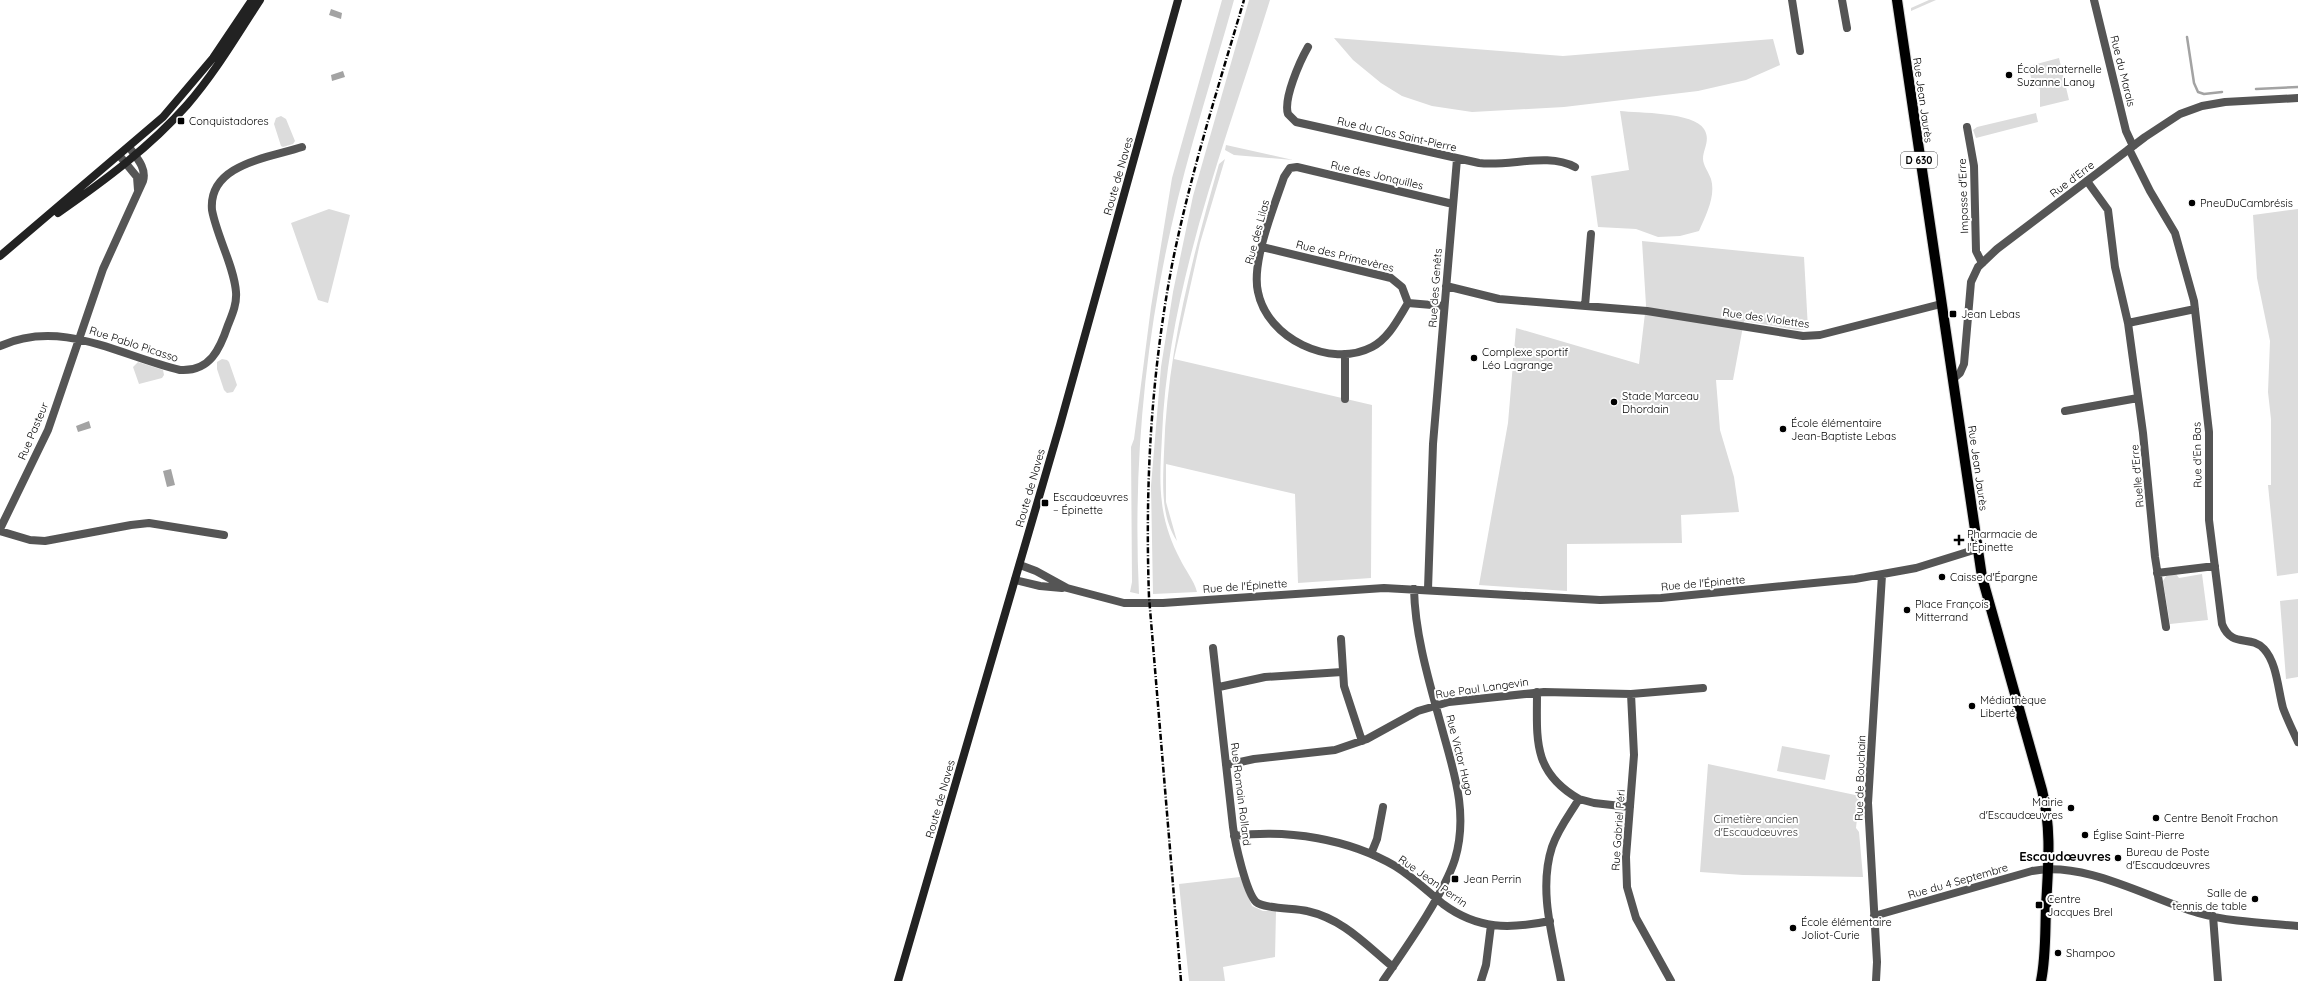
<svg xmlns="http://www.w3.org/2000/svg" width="2298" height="981" font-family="Quicksand,sans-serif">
	<rect width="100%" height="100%" fill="#fff"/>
	<path fill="#dcdcdc" d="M1222 0H1234C1213 76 1188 151 1171 228 1144 348 1133 471 1139 594L1130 592 1132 582 1131 447 1134 439 1151 307 1172 178Z
		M1249 0H1270C1226 142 1168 285 1162 436 1161 458 1159 481 1162 503 1164 522 1171 542 1180 559 1185 570 1194 580 1197 592L1153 594 1151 486 1161 367 1173 292 1193 196Z
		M1929 0H1936L1911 11V8Z
		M1334 38 1563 56 1773 39 1780 65 1746 80 1698 91 1564 107 1472 112 1432 106 1402 96 1381 83 1353 60Z
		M2059 58 2069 100 2040 107V89L2032 84 2029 66Z
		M1620 111C1638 113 1694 112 1704 129 1711 140 1703 149 1703 159 1703 165 1709 173 1711 179 1716 196 1706 215 1699 231L1680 236 1658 237 1636 229 1598 227 1591 176 1629 170Z
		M2036 113 2038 122 1976 138 1973 130 1977 127Z
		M281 116 286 119 295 141 293 144 283 147 281 146 274 124 276 118Z
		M1226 145 1293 160 1234 155 1225 150Z
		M1225 159 1200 243 1174 359 1372 405 1371 578 1298 583 1295 494 1166 464V502L1177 541C1160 515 1163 482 1164 452 1167 353 1192 259 1219 164Z
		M329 209 350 215 328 303 318 300 291 223Z
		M2298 209V573L2277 576 2268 485H2271V419L2268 392 2270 341 2257 278 2253 215Z
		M1642 241 1804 257 1808 329 1797 330 1744 321 1733 380H1716L1720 430 1734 477 1739 512 1681 515 1682 543 1567 544V591L1479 585 1508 423 1516 328 1639 364 1646 305Z
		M222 359 227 360 229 362 237 385 233 392 227 393 224 390 217 369V362Z
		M138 362 163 370 164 375 162 378 139 384 133 367Z
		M2176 574 2179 578 2202 574 2208 620 2170 624 2163 581 2166 576Z
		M2298 599V677L2286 679 2280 601Z
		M1782 746 1830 755 1825 780 1777 771Z
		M1708 764 1860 796C1860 808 1857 817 1856 828L1859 832 1863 877 1743 875 1700 872Z
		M1240 877 1252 906 1263 911H1276L1275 957 1223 967 1225 981H1189L1179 884Z"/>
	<path fill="#a3a3a3" d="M331 9 342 13 341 19 329 15Z
		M343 71 345 77 332 81 331 75Z
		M89 421 91 428 78 432 76 426Z
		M171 469 175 485 167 487 163 471Z"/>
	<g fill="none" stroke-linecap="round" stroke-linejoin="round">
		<path stroke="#a3a3a3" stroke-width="2.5" d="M2187 37 2194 83 2198 92 2204 94 2222 92
			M2256 89 2298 87"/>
		<defs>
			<path id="primary" d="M1897 0 1982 577 2042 790C2052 830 2048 867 2046 907 2045 932 2046 957 2041 981"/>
		</defs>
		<use href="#primary" stroke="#dbdbdb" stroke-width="12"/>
		<path stroke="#555" stroke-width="8" d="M1792 0 1800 51
			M1842 0 1847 28
			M2094 0 2126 131 2133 146
			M1308 47C1300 61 1283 99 1288 114L1296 122 1479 163C1510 167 1547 152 1575 167
			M1967 127 1974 166 1976 251 1982 263
			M2129 149 2150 191 2175 233 2194 301 2209 432V520L2222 624C2232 649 2250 634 2264 649 2277 663 2278 690 2283 708 2287 719 2293 731 2298 742
			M119 155 137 177 138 190
			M2087 181 2108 210 2115 267 2128 323
			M1262 247 1391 278 1402 287 1408 303
			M1446 286 1499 299 1647 311 1803 336 1820 335 1941 304
			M1408 303C1398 319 1389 338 1372 347 1330 369 1267 338 1258 292 1251 262 1274 207 1284 177L1290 168 1297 167 1453 204
			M1408 303 1444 306
			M1585 306 1591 234
			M0 346C62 318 120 356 180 370 210 372 220 349 228 325 232 315 237 304 236 292 234 266 217 237 212 210 208 164 269 158 302 147
			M1345 354V399
			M2065 411 2138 398
			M0 529 48 430 103 269 143 181C147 168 136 157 129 147
			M0 531 30 540 45 541 131 525 149 523 224 535
			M1020 565 1036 571 1067 588 1124 603H1163L1384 588 1600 600 1661 598 1855 579 1916 568 1977 549
			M2157 573 2215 566
			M1015 580 1040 586 1062 588
			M1428 589 1433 444 1457 159
			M2166 627 2155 557 2143 433 2128 323 2195 309
			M1341 639 1344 686 1362 741
			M1213 648 1233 827C1235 843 1246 892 1256 902 1264 909 1295 908 1307 911 1343 919 1365 944 1393 967
			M1219 687 1265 677 1342 672
			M1537 692C1537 739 1532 772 1579 799 1570 814 1558 829 1552 847 1538 890 1553 938 1561 981
			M1631 694 1634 755 1626 857 1627 887 1636 918 1671 981
			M1226 765 1254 759 1335 750 1367 739 1418 711 1449 702 1544 692 1631 694 1703 688
			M1579 799 1594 803 1630 807
			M1234 836C1288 829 1349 839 1395 866 1413 877 1427 891 1443 904 1478 930 1510 929 1550 921
			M1371 854 1377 839 1383 807
			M1874 916 2032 871C2086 861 2148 898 2198 913 2230 922 2265 923 2298 926
			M2213 916 2218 981
			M1383 981C1405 949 1444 894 1455 859 1469 812 1453 770 1441 725 1429 681 1415 635 1414 589
			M1481 981 1486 965 1491 925
			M1876 981 1877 962 1868 803 1882 575"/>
		<path stroke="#555" stroke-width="8" d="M1953 379 1960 373 1964 364 1971 282 1978 267 1997 249 2145 137 2180 114 2202 106 2225 102 2298 98"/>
		<path stroke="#222" stroke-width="8" d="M58 213C104 181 150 147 187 105 215 73 237 35 260 0
			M0 256 163 117 213 58 252 0
			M898 981 1060 425 1178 0"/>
		<use href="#primary" stroke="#000" stroke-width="10"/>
		<path stroke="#000" stroke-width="2.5" stroke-dasharray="6 2 1 2" stroke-linecap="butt" d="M1181 981 1149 597C1145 485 1151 375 1172 265 1190 175 1218 88 1244 0"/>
	</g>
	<g fill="#000" stroke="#fff" stroke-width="1.5">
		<circle cx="2009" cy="75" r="4"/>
		<rect x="177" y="117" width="8" height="8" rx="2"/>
		<circle cx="2192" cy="203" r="4"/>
		<rect x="1949" y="310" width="8" height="8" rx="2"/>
		<circle cx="1474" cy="358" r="4"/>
		<circle cx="1614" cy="402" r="4"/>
		<circle cx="1783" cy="429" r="4"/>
		<rect x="1041" y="499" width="8" height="8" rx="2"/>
		<path d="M1957 534h4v4h4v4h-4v4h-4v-4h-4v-4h4z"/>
		<circle cx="1942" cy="577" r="4"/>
		<circle cx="1907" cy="610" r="4"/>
		<circle cx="1972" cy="706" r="4"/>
		<circle cx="2071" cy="808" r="4"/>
		<circle cx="2156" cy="818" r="4"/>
		<circle cx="2085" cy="835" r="4"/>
		<circle cx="2118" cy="858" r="4"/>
		<rect x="1451" y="875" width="8" height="8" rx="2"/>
		<circle cx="2255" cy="899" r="4"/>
		<rect x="2035" y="901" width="8" height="8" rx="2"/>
		<circle cx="1793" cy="928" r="4"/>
		<circle cx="2058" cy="953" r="4"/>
	</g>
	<g text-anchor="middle" stroke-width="4" stroke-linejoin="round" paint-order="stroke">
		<rect fill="#fff" stroke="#4c4c4c" stroke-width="1" x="1901" y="152" width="36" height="16" rx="3"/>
		<g font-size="10" font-weight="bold" fill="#000">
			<text x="1919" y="164">D 630</text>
		</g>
		<g font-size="11" fill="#000" stroke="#fff" text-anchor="start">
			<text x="2017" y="73">École maternelle<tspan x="2017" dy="13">Suzanne Lanoy</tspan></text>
			<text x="189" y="125">Conquistadores</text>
			<text x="2200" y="207">PneuDuCambrésis</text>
			<text x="1961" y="318">Jean Lebas</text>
			<text x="1482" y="356">Complexe sportif<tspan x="1482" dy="13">Léo Lagrange</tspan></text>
			<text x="1622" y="400">Stade Marceau<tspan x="1622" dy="13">Dhordain</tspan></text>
			<text x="1791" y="427">École élémentaire<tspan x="1791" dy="13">Jean-Baptiste Lebas</tspan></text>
			<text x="1053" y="501">Escaudœuvres<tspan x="1053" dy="13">– Épinette</tspan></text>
			<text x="1967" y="538">Pharmacie de<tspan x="1967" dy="13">l'Épinette</tspan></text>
			<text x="1950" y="581">Caisse d'Épargne</text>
			<text x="1915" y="608">Place François<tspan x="1915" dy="13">Mitterrand</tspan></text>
			<text x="1980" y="704">Médiathèque<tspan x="1980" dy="13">Liberté</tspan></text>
			<text x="2063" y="806" text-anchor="end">Mairie<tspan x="2063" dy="13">d'Escaudœuvres</tspan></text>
			<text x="2164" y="822">Centre Benoît Frachon</text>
			<text x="2093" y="839">Église Saint-Pierre</text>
			<text x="2126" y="856">Bureau de Poste<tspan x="2126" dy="13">d'Escaudœuvres</tspan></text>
			<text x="1463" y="883">Jean Perrin</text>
			<text x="2247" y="897" text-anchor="end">Salle de<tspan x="2247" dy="13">tennis de table</tspan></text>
			<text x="2047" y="903">Centre<tspan x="2047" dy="13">Jacques Brel</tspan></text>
			<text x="1801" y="926">École élémentaire<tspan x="1801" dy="13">Joliot-Curie</tspan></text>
			<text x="2066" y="957">Shampoo</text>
		</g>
		<g font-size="11" fill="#000" stroke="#fff">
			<text transform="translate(2123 71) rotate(76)" y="4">Rue du Marais</text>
			<text transform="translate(1923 100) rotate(82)" y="4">Rue Jean Jaurès</text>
			<text transform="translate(1397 134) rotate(13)" y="4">Rue du Clos Saint-Pierre</text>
			<text transform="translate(1377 175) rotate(13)" y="4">Rue des Jonquilles</text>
			<text transform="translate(1118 176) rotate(-74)" y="4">Route de Naves</text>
			<text transform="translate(2072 179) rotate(-37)" y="4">Rue d'Erre</text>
			<text transform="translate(1963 196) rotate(-92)" y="4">Impasse d'Erre</text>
			<text transform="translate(1257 232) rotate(-75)" y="4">Rue des Lilas</text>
			<text transform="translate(1345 256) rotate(14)" y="4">Rue des Primevères</text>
			<text transform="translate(1435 288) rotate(-86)" y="4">Rue des Genêts</text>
			<text transform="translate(1766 318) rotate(8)" y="4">Rue des Violettes</text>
			<text transform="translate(134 344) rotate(18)" y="4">Rue Pablo Picasso</text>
			<text transform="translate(33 431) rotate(-67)" y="4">Rue Pasteur</text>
			<text transform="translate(2197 455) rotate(-91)" y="4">Rue d'En Bas</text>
			<text transform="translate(1978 468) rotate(82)" y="4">Rue Jean Jaurès</text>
			<text transform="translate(2137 476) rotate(-95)" y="4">Ruelle d'Erre</text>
			<text transform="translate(1030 488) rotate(-74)" y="4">Route de Naves</text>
			<text transform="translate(1703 583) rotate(-5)" y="4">Rue de l'Épinette</text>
			<text transform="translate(1245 586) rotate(-4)" y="4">Rue de l'Épinette</text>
			<text transform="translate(1482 688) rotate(-8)" y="4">Rue Paul Langevin</text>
			<text transform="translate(1460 755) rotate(76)" y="4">Rue Victor Hugo</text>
			<text transform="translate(1860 778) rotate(-88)" y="4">Rue de Bouchain</text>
			<text transform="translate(1241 794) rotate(83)" y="4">Rue Romain Rolland</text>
			<text transform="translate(940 799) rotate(-74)" y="4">Route de Naves</text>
			<text transform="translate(1618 830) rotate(-86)" y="4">Rue Gabriel Péri</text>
			<text transform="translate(1433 881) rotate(35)" y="4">Rue Jean Perrin</text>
			<text transform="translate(1958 881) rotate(-16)" y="4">Rue du 4 Septembre</text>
		</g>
		<g font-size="11" fill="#333" stroke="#fff">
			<text x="1756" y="823">Cimetière ancien<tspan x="1756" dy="13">d'Escaudœuvres</tspan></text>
		</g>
		<g font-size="13" font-weight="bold" fill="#000" stroke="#fff">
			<text x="2065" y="861">Escaudœuvres</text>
		</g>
	</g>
</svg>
